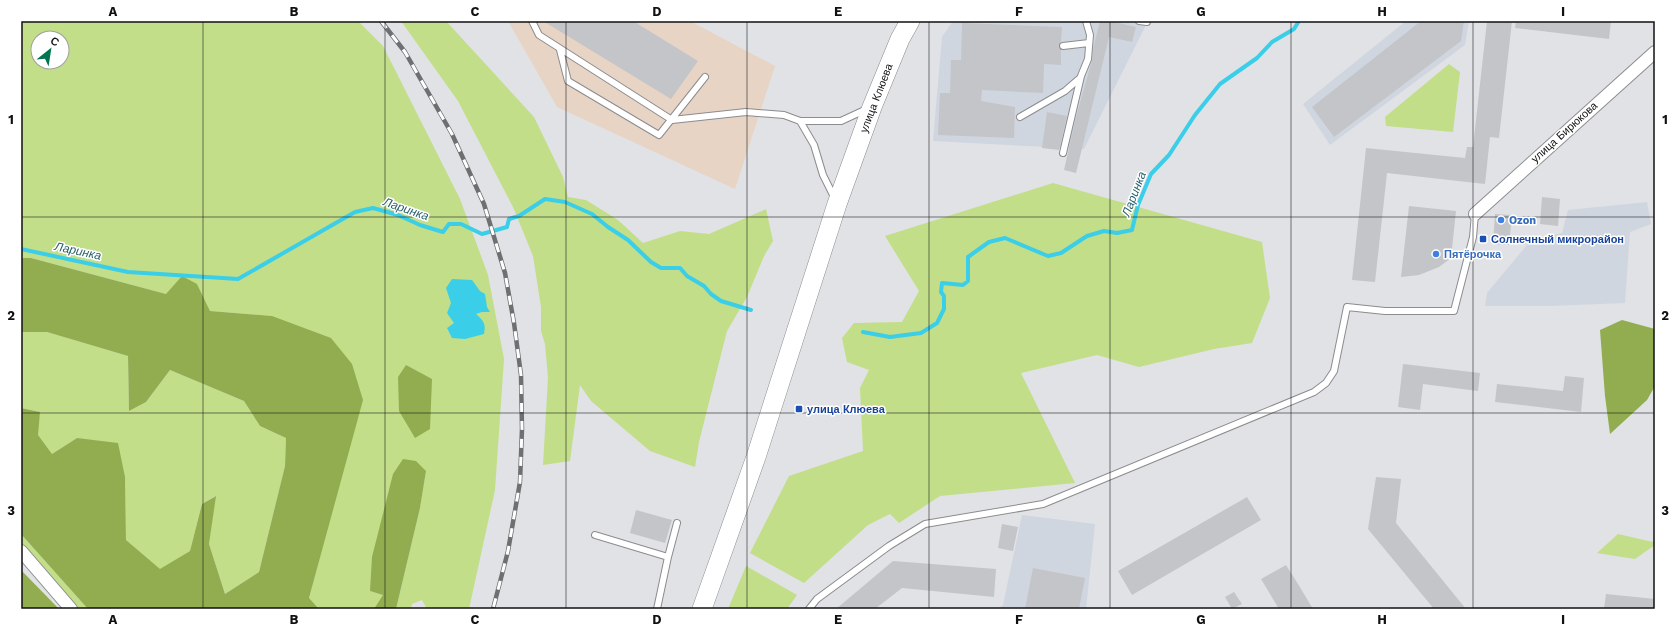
<svg xmlns="http://www.w3.org/2000/svg" width="1676" height="630" font-family="'Work Sans',sans-serif">
	<rect width="100%" height="100%" fill="#e0e2e5"/>
	<path fill="#e7d4c5" d="M508 21H690L775 66 735 189 557 107Z"/>
	<path fill="#d0d6df" d="M953 21H1148L1084 149 933 141 942 37Z
		M1406 21H1469L1465 45 1330 145 1303 104Z
		M1647 202 1651 224 1630 232 1625 303 1550 306H1485L1487 293 1531 240 1562 233 1568 210Z
		M1022 515 1095 524 1086 609H998L1003 605Z"/>
	<path fill="#c2de89" fill-rule="evenodd" d="M21 21H358L383 46 460 199 488 275 504 359 495 490 469 609H427L422 600 412 604 411 609H396L420 508 426 471 370 591 384 595 374 609H319L309 598 335 500 272 316 210 311 197 284 166 294 31 258H21ZM38 38H62V62H38Z
		M401 21H446L534 117 563 177 568 197 586 200 618 220 643 243 680 231 709 234 766 209 773 241 764 256 747 297 727 331 699 442 695 467 650 451 591 401 580 385 570 461 543 465 548 378 545 344 541 331V307L533 256 513 207 458 101Z
		M1449 64 1460 72 1453 132 1386 126 1385 117Z
		M1053 183 1262 242 1270 298 1252 343 1214 349 1139 367 1097 355 1021 373 1075 483 940 496 899 523 890 514 868 525 804 583 750 553 789 476 863 451 860 388 869 370 847 362 842 338 854 323 902 322 919 291 885 236Z
		M21 332H47L128 356 129 411 146 402 170 370 244 401 260 426 286 438 285 466 259 572 225 594 209 544 215 496 202 504 190 551 160 570 126 540 125 477 77 438 52 454 37 435 40 412 21 408Z
		M21 534 88 609H79L21 542Z
		M1618 534 1653 542 1655 536V545L1635 559 1597 553Z
		M746 566 797 595 787 609H728Z"/>
	<path fill="#91ad50" d="M21 258H31L166 294 182 276 197 284 210 311 272 316 331 338 352 364 363 400 309 598 319 609H88L21 534V408L40 412 38 435 52 454 77 438 118 443 125 477 126 540 160 569 190 551 202 504 216 496 209 544 225 594 259 572 285 466 286 438 260 426 244 401 170 370 146 402 129 411 128 356 47 332H21Z
		M1622 320 1655 329V386L1647 400 1610 434 1605 396 1600 330Z
		M406 365 432 379 430 429 415 438 399 411 398 377Z
		M403 459 416 461 426 471 420 508 396 609H374L383 595 370 591 372 557 393 474Z
		M21 570 59 609H21Z"/>
	<path fill="#3acee9" d="M452 279 472 280 480 291 485 294 487 307 490 312H482L476 314C484 321 486 324 484 334L465 339 452 338 447 328 454 323 447 313 451 303 446 288Z"/>
	<g fill="none" stroke-linecap="round" stroke-linejoin="round">
		<path stroke="#3acee9" stroke-width="4" d="M21 249 128 272 238 279 355 212 373 208 398 215 420 225 443 232 449 224H461L482 234 507 227 509 219 519 216 545 199 565 202 592 214 608 227 628 240 651 262 661 268H680L687 276 704 286 711 294 721 301 751 310
			M863 332 890 337 921 333 937 323 944 309V296L941 292 942 283 963 285 968 281V257L989 242 1005 238 1048 256 1061 253 1087 236 1104 231 1117 233 1132 230 1138 205 1151 174 1169 155 1195 115 1220 84 1257 58 1272 42 1294 29 1299 21"/>
	</g>
	<path fill="#c4c5c9" d="M543 21H633L698 61 671 99Z
		M1100 21H1110L1136 27 1132 42 1109 37 1076 173 1064 170 1076 117 1092 60 1093 49Z
		M1421 21H1464L1461 41 1334 137 1312 107Z
		M1487 21H1512L1499 138 1490 137 1485 184 1387 173 1375 282 1352 280 1366 148 1465 158 1467 147H1473Z
		M1516 21H1611L1609 39 1515 28Z
		M962 23 1062 27 1061 42 1059 46 1061 50V65L1044 64 1043 93 982 90 981 101 1015 107 1014 138 938 135 940 93H950L951 60H961Z
		M1047 112 1067 116 1059 150 1042 148Z
		M1542 197 1560 199 1558 226 1540 224Z
		M1409 206 1456 211 1451 258 1439 267 1419 275 1401 277Z
		M1495 214 1512 215 1509 245 1493 244Z
		M1403 364 1480 373 1478 391 1423 384 1420 410 1398 407Z
		M1565 376 1584 378 1581 412 1495 402 1497 384 1563 391Z
		M1376 477 1401 479 1396 523 1466 609H1434L1368 529Z
		M1247 497 1261 520 1132 595 1118 571Z
		M636 510 672 520 665 543 630 533Z
		M1002 524 1018 527 1013 551 998 548Z
		M893 561 996 569 994 597 902 588 875 609H836Z
		M1286 565 1298 584 1313 609H1279L1261 579Z
		M1033 568 1085 578 1079 609H1025Z
		M1234 592 1242 604 1232 609 1225 597Z
		M1606 594 1655 599V609H1604Z"/>
	<g fill="none" stroke-linecap="round" stroke-linejoin="round">
		<defs>
			<path id="service" d="M532 21 539 35 672 120 746 112 784 115 800 121H841L867 109
				M1139 21 1147 22
				M1063 46 1089 43
				M560 50 568 81 659 135 705 77
				M1020 117 1065 91 1080 78
				M800 121 814 145 823 175 835 199
				M1063 153 1081 76 1088 59 1090 35 1086 21
				M595 535 668 557 657 609
				M668 557 677 523
				M809 609 817 599 889 546 925 524 1043 504 1314 392 1326 383 1334 371 1347 307 1385 311H1454L1473 237 1475 214"/>
			<path id="minor" d="M1475 214 1655 52
				M21 551 71 609"/>
			<path id="primary" d="M702 609 756 457 837 204 872 107 900 39 910 21"/>
		</defs>
		<use href="#service" stroke="#8b8c8f" stroke-width="8"/>
		<use href="#minor" stroke="#8b8c8f" stroke-width="14"/>
		<use href="#primary" stroke="#8b8c8f" stroke-width="20"/>
		<use href="#service" stroke="#fff" stroke-width="6"/>
		<use href="#minor" stroke="#fff" stroke-width="12"/>
		<use href="#primary" stroke="#fff" stroke-width="19"/>
		<defs>
			<path id="rail" d="M381 21 405 52 452 134 484 204 505 273 514 323 521 375 522 429 520 482 508 551 493 609"/>
		</defs>
		<use href="#rail" stroke="#6e6f71" stroke-width="4.5"/>
		<use href="#rail" stroke="#fff" stroke-width="3" stroke-dasharray="9" stroke-linecap="butt"/>
	</g>
	<path fill="none" stroke="#101112" stroke-width="1" stroke-opacity="0.55" d="M203 21V609M385 21V609M566 21V609M747 21V609M929 21V609M1110 21V609M1291 21V609M1473 21V609M21 217H1655M21 413H1655"/>
	<g fill="#3f7fe0" stroke="#fff" stroke-width="1.5">
		<circle cx="1501" cy="220" r="4"/>
		<circle cx="1436" cy="254" r="4"/>
	</g>
	<g fill="#1a4fb4" stroke="#fff" stroke-width="1.5">
		<rect x="1479" y="235" width="8" height="8" rx="2"/>
		<rect x="795" y="405" width="8" height="8" rx="2"/>
	</g>
	<g text-anchor="middle" stroke-width="3" stroke-linejoin="round" paint-order="stroke">
		<g font-size="11" fill="#101112" stroke="#fff">
			<text transform="translate(876 98) rotate(-69)" y="4">улица Клюева</text>
			<text transform="translate(1564 132) rotate(-42)" y="4">улица Бирюкова</text>
		</g>
		<g font-size="11" font-weight="bold" fill="#366cbe" stroke="#fff" text-anchor="start">
			<text x="1509" y="224">Ozon</text>
			<text x="1444" y="258">Пятёрочка</text>
		</g>
		<g font-size="11" font-weight="bold" fill="#164399" stroke="#fff" text-anchor="start">
			<text x="1491" y="243">Солнечный микрорайон</text>
			<text x="807" y="413">улица Клюева</text>
		</g>
		<g font-size="12" font-style="italic" fill="#27606c" stroke="#fff">
			<text transform="translate(1134 194) rotate(-69)" y="4">Ларинка</text>
			<text transform="translate(406 209) rotate(19)" y="4">Ларинка</text>
			<text transform="translate(78 251) rotate(12)" y="4">Ларинка</text>
		</g>
	</g>
	<rect width="1676" height="630" fill="none" stroke="#ffffff" stroke-width="44"/>
	<g transform="translate(50 50) rotate(30)"><circle r="19" fill="#ffffff" stroke="#9fa0a0"/>
	<path d="M0-3L7 15L0 10L-7 15Z" fill="#007550"/>
	<text y="-6" font-size="11" font-weight="bold" text-anchor="middle" fill="#101112">С</text>
	</g>
	<rect x="22" y="22" width="1632" height="586" fill="none" stroke="#101112" stroke-width="1.5"/>
	<g font-size="13" text-anchor="middle" font-weight="bold" fill="#101112">
		<text x="113" y="16">A</text>
		<text x="294" y="16">B</text>
		<text x="475" y="16">C</text>
		<text x="657" y="16">D</text>
		<text x="838" y="16">E</text>
		<text x="1019" y="16">F</text>
		<text x="1201" y="16">G</text>
		<text x="1382" y="16">H</text>
		<text x="1563" y="16">I</text>
		<text x="11" y="124">1</text>
		<text x="1665" y="124">1</text>
		<text x="11" y="320">2</text>
		<text x="1665" y="320">2</text>
		<text x="11" y="515">3</text>
		<text x="1665" y="515">3</text>
		<text x="113" y="624">A</text>
		<text x="294" y="624">B</text>
		<text x="475" y="624">C</text>
		<text x="657" y="624">D</text>
		<text x="838" y="624">E</text>
		<text x="1019" y="624">F</text>
		<text x="1201" y="624">G</text>
		<text x="1382" y="624">H</text>
		<text x="1563" y="624">I</text>
	</g>
</svg>
